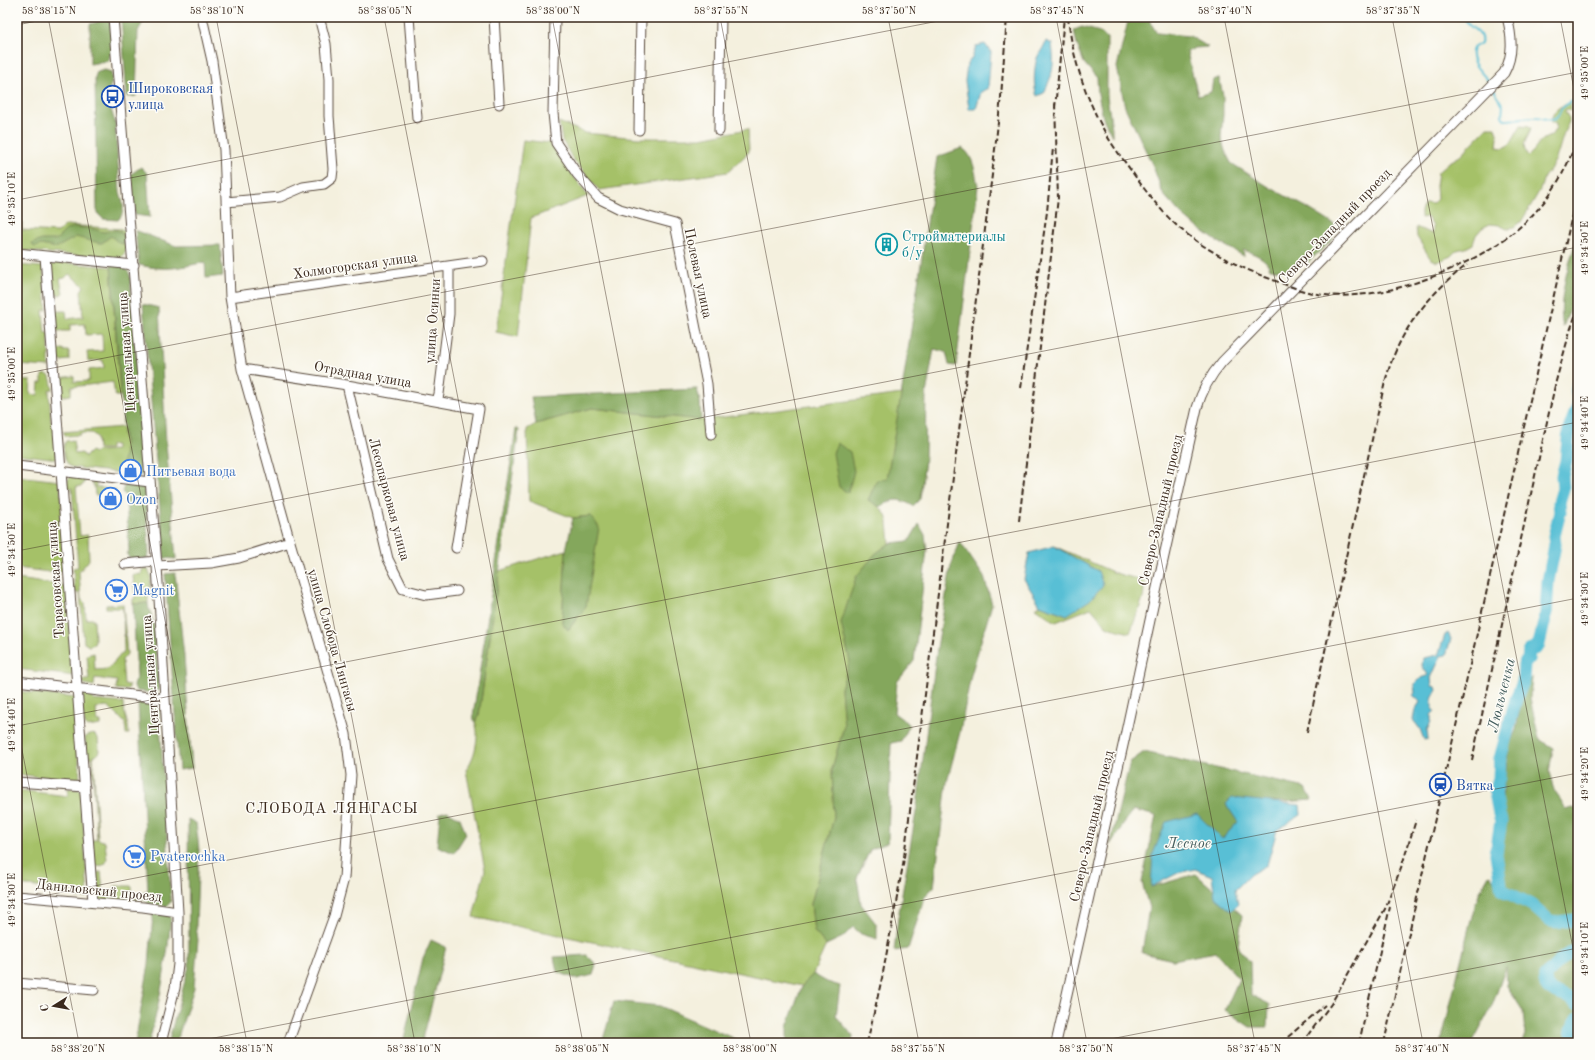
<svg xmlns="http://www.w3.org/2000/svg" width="1595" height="1060" font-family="'Old Standard TT',serif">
	<rect width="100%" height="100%" fill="#fdfcf7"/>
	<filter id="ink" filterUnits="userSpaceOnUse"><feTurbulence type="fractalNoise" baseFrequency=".025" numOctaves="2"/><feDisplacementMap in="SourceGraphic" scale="8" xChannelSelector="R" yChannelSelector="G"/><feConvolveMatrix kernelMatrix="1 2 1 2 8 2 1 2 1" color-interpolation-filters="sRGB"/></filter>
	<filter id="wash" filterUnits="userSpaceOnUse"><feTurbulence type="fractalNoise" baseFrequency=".012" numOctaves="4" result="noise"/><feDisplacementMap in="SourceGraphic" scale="16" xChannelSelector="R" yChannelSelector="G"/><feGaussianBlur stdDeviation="0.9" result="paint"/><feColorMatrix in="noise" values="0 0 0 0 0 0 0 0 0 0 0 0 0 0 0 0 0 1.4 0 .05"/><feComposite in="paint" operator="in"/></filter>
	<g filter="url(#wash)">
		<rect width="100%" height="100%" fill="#f4f0de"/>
		<path fill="#a5c168" stroke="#707643" d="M1571 102V111L1566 109 1565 112 1569 118V122L1565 130 1556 159 1551 168 1544 177 1540 190 1521 222 1514 227 1507 229 1499 225 1490 224 1482 228 1476 235 1473 244 1466 248 1457 250 1451 256 1437 262 1430 258 1417 237 1416 227 1433 234V226L1427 217 1421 218V211L1425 203 1432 204 1437 199 1436 186 1438 172 1448 163 1460 156 1488 127H1495L1498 137 1497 147 1503 148 1510 144 1521 125 1529 126 1531 129C1527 141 1520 143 1528 156 1538 149 1538 139 1551 136L1556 128V124L1551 122C1552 110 1560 106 1571 102Z
			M559 122 585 133 639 138H701L748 129 749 152 728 172 599 190 572 158 562 140Z
			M523 140 550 143 588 196 531 218 518 337 496 332Z
			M17 222H22V230L58 232 66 225 122 229 126 233C126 243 129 256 117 259L17 250Z
			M55 262 111 267 120 396H115L113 382 71 387V395L63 396 60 393 58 381 60 378 74 376V382L89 381V370L104 368 103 360 88 361 87 352 103 351 102 334 86 335 85 324 70 325V331H55L54 314 57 311H66L67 319 83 317 81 291 84 286 69 274 65 278 60 279 63 293 60 295H53L50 266Z
			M17 265 43 267 47 310H43L45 333H49V367L17 365Z
			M63 349 64 351H69V360L61 361 57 359V350Z
			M46 374 50 376 53 389 49 390 51 423H55L58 459 17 454V380L31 381 30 394 38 395 39 383H42V375Z
			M902 394 887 479 868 500C891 512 887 519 890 543L875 554 841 623 850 661 841 688 844 726 832 769 834 817 811 904 814 931 826 945 813 974 802 986 473 917 485 870 466 770C473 759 476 750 477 737 478 726 473 726 479 715L499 571 566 550 562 623 568 630 586 606 590 516 573 518 529 501 527 429 536 424 592 408 701 420Z
			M122 427 125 451 121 473 71 467C64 463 61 447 66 441L73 440 75 454 82 453 85 457 91 451 94 453 97 451 116 450V445H110V449H98L97 437 92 433H80V435L66 436 63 432Z
			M17 476 60 481 65 572 61 571 57 573 17 568Z
			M72 476 83 478 85 481 82 486 76 487 80 536 88 535 89 560 79 572 81 599 85 603 86 619H94L95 640 94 644 89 646 84 643 80 593H75L73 568 78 567 72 488H67C67 483 66 479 72 476Z
			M97 478 96 487 116 490 115 494 95 495 94 485 92 484 93 481Z
			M1054 546 1115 573 1145 581 1143 598 1130 633 1107 627 1091 608 1056 622 1035 608 1040 605 1067 615 1098 571Z
			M142 569H148L151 576 149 595H148V603L133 604V599L135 598 133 575 142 574Z
			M17 579 67 586 74 676 17 669Z
			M123 604 127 654 122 660 124 684 129 685V688L125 690 116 689 117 681 95 678 94 686 84 684 81 680H89L87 655 94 653 95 670 108 669 124 651 123 608H106V605Z
			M17 691 76 698 80 782 17 774Z
			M84 693H93V700L123 703C124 715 128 721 129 734H126L125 723 109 707 96 708 97 722H101V725L87 727C82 722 81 699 84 693Z
			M94 734 98 738 99 751 97 755 93 757 98 839 105 842 107 860 105 864C102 866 97 867 94 863L92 840 97 839 92 757H86L85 737 89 735Z
			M68 788 81 790 88 897 87 898H77L76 891 17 885V790L68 796Z
			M99 872H101L103 891H115V886H132V896L137 897 138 901 137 903 100 900 96 898 95 874Z"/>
		<path fill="#84a75c" stroke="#60683d" d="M98 17H110L112 50 109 59 107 61 90 64V24L98 22Z
			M121 17H146L138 31 136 96 127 97Z
			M1129 17H1150V22L1157 33 1190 36 1208 47 1195 48 1187 52 1198 96 1211 92 1213 80 1219 78 1223 95V115L1221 137 1225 151 1231 163 1269 187 1306 207 1335 225 1332 240 1306 264 1302 261 1298 262 1293 270C1285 268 1278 271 1270 269 1267 258 1253 253 1243 250L1244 256 1215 240 1193 224 1181 214 1163 194 1153 166 1125 107 1117 67Z
			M1082 27 1100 32 1107 38V97L1112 128V136L1103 118 1098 94 1097 78 1084 63 1077 45 1074 30Z
			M105 70 111 72 112 82 108 92 106 93V103H109L115 122 120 192C123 201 126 213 118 220L103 219 99 215 97 210 95 77 97 72Z
			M962 148C974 155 975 173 978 186L956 366 949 365 946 352 934 349 926 394 925 460 920 499 913 506C899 498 894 498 880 507L868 500 877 480 887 479 903 383 937 157Z
			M141 167 147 173 150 217 135 215 131 174Z
			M75 227 94 229 103 232 116 230 121 232 125 239 123 244 119 243 111 236 102 243H99L76 237 56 248 41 245 35 247 32 245 33 243 42 240H56L67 229Z
			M135 230 176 246 220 245 223 276 206 278 205 262C179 268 166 271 139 265Z
			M1578 236V289L1563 327C1557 301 1569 261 1578 236Z
			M111 265C120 266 126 266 130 275L145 470 141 476 121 473 125 451Z
			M143 304 159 308 166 443 176 559 164 558Z
			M697 389 700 401 701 420 592 408 536 424 531 397Z
			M516 428 519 430 479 715 475 723 473 716Z
			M837 443 850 452 854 471 848 493 839 487 833 453Z
			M129 483 141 485 145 490 149 554 147 558 132 560 129 558 127 554 129 550 126 496 122 492 124 486Z
			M591 516 599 527 586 607 568 630 562 623 566 550 573 518Z
			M919 524 925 535 927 550 914 661 897 682 894 713 910 725 901 741 891 743 888 842 870 850 857 878 861 904 877 925V939L861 934 853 927 843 937 826 945 814 931 811 904 834 817 832 769 844 726 841 688 850 661 841 623 856 577 875 554 890 543 909 541Z
			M960 542 984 577 992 604 971 675 960 732 947 782 934 887 925 896 908 949 894 951 898 918 917 806 937 648 951 566Z
			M175 573 184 656 192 768 179 770 165 574Z
			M148 603 149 610H150L154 627 159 689 155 693 137 691 134 687V681L137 678 133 604Z
			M1532 677 1530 698 1539 739 1553 748 1549 772 1554 790 1566 810 1573 808 1578 810V829L1575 834 1578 838V1043H1521L1525 1035 1523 1011 1507 986 1506 967 1492 1006 1472 1043H1441L1470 923 1479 893 1489 875 1491 876 1498 885 1501 884 1504 878 1501 852 1502 797 1509 746 1516 730 1522 696 1526 683Z
			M140 699 157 702 159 705 171 902 167 906 147 903 144 899 145 892 148 890 138 704Z
			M1144 752 1306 788 1312 800C1283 803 1255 802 1226 804L1238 822 1222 839 1197 814 1151 887 1196 874 1242 915 1238 948 1250 962 1251 995 1269 1004 1268 1027H1250L1225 1010 1239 979 1216 952 1173 960 1142 953 1149 908 1142 882 1156 816 1133 810 1110 845 1130 762Z
			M447 811 460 818 466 834 454 853 437 846 440 813Z
			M188 819 196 823 199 849 196 926 198 940 196 963 194 988 176 1043H168L189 966Z
			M153 914 171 915C168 958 160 1001 149 1043H135L149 964Z
			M431 940 446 947 422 1043H403L423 958Z
			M587 955 596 964 593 975 577 979 557 972 554 957Z
			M813 974 827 982 840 986 836 1016 853 1036 852 1043H787V1027L802 986Z
			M614 1001 660 1006 744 1043H602Z"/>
		<path fill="#58bfd5" stroke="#4a747a" d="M1046 41 1052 44C1055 65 1053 74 1044 93L1037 96C1033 88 1034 67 1037 58 1039 53 1043 49 1046 41Z
			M985 44 991 52 988 88 981 92 976 109H969L965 81 967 64 972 58 976 46Z
			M1054 546 1098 571 1103 585 1090 600 1067 615 1040 605 1024 579 1029 553Z
			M1448 633 1451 639 1446 655 1441 656 1431 678 1432 686 1436 687 1437 690C1433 697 1428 703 1435 711L1431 715V722L1427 730 1428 739 1424 740 1420 729 1413 720 1415 710 1420 702 1413 695 1415 693 1414 685 1420 679 1428 675 1422 666 1423 658 1438 655 1445 635Z
			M1232 798 1300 805 1301 815 1277 830 1267 865 1251 874 1235 890 1238 904 1231 911 1215 897 1212 876 1195 869 1178 873 1151 887 1153 854 1166 822 1197 814 1222 839 1238 822 1226 804Z"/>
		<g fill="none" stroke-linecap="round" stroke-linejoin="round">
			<path stroke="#58bfd5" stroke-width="2" d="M1464 17C1466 20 1467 24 1470 26 1476 31 1483 34 1481 43L1473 48C1467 62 1483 73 1490 83
				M1493 88 1503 106 1502 116 1505 120C1516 120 1525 116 1537 117 1543 117 1549 122 1555 119 1559 117 1559 112 1562 108 1565 103 1572 101 1578 99"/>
			<path stroke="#58bfd5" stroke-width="13" d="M1578 384 1577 391 1578 401
				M1578 406 1569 429 1566 461 1562 476 1563 489 1559 502 1560 512 1554 536 1555 545 1548 581 1546 614 1539 644 1536 648 1529 651 1528 660 1524 664 1523 682 1516 699 1500 759 1499 778 1495 792 1499 814 1501 821 1496 854 1502 890 1532 905 1550 921 1558 922 1575 920 1578 921
				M1578 948 1564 957 1545 976C1543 990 1557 993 1567 997 1571 998 1575 1002 1578 1004
				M1578 1018 1571 1030 1572 1033 1578 1035"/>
		</g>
	</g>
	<g filter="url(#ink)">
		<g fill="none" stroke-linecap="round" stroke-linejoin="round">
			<defs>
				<path id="minor" d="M113 17 157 566 178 912V964L175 988 161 1043
					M202 17 212 61 224 150 230 297 242 369 290 542 346 734 351 775 344 878 334 916 288 1043
					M409 17 417 118
					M494 17 499 104
					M555 17 553 113 556 143 577 174 598 198 620 209 675 224 707 384 711 434
					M639 130 641 17
					M719 131 721 17
					M226 202 280 197 303 187 324 184 332 178 333 169 329 116V79L326 44 319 17
					M17 253 134 265
					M45 256 93 902
					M230 297 483 261
					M242 369 347 385 479 409 456 548
					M347 385 388 559 403 589 426 595 457 591
					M437 401 439 394 449 314V266
					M17 466 150 482
					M125 564 157 561
					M157 566 211 563 239 558 290 542
					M17 681 165 699
					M17 782 85 787
					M17 896 143 907 178 912
					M17 983 94 990
					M1056 1043 1124 741 1158 583 1197 408C1202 390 1210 376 1222 362L1504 73C1514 55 1512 36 1507 17"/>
			</defs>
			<use href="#minor" stroke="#57483b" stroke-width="11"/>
			<use href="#minor" stroke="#fff" stroke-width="9"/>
			<path stroke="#3b2a1e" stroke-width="2" stroke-dasharray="6 3" stroke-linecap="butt" d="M1068 17C1072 57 1086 99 1106 134 1115 150 1127 164 1137 179 1151 198 1165 216 1183 231 1208 251 1235 265 1265 277 1285 284 1304 293 1324 295 1372 299 1420 284 1462 264 1520 236 1558 199 1578 136
				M1055 108 1064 17
				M1021 388 1047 212 1053 148
				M1019 521 1058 198 1055 103
				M1307 732 1379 408C1382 396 1384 384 1388 372 1401 328 1431 292 1467 265
				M1472 760 1556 381 1570 331 1578 308
				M867 1043 882 978 903 865 992 175 1001 97 1007 17
				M1281 1043 1325 1005
				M1302 1043 1331 1004 1385 909 1402 865 1416 820
				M1359 1043 1390 907
				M1384 1043 1578 189"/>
		</g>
	</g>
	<path fill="none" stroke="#3b2a1e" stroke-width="1" stroke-opacity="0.45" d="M48 17 247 1043M216 17 415 1043M384 17 583 1043M552 17 751 1043M720 17 919 1043M888 17 1087 1043M1056 17 1255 1043M1224 17 1423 1043M1392 17 1578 974M1560 17 1578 110M17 25 57 17M17 200 959 17M17 375 1578 72M17 551 1578 247M17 724 79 1043M17 726 1578 422M17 901 1578 598M188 1043 1578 773M1090 1043 1578 948"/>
	<defs>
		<symbol id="bus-ring" viewBox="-11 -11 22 22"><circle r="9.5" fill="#fdfcf7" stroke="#1a4fb4" stroke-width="1.5"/><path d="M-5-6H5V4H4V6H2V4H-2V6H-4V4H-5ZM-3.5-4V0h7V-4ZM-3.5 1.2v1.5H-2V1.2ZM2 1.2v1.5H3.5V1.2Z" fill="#1a4fb4"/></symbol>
		<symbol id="building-ring" viewBox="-11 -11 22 22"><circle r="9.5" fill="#fdfcf7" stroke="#0f9aa8" stroke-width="1.5"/><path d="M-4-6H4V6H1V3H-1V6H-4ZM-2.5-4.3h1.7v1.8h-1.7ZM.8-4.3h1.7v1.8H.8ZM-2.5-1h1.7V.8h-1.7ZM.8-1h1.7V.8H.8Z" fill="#0f9aa8"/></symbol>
		<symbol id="shop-ring" viewBox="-11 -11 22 22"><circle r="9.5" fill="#fdfcf7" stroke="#3f7fe0" stroke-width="1.5"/><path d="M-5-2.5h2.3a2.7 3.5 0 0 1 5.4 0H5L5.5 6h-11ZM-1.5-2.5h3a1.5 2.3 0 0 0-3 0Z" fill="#3f7fe0"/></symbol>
		<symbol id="supermarket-ring" viewBox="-11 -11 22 22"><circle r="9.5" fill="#fdfcf7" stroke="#3f7fe0" stroke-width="1.5"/><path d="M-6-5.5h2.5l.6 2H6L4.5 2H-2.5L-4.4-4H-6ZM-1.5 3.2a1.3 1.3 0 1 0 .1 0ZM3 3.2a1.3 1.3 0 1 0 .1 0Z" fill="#3f7fe0"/></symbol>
		<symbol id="station-ring" viewBox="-11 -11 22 22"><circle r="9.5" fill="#fdfcf7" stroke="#1a4fb4" stroke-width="1.5"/><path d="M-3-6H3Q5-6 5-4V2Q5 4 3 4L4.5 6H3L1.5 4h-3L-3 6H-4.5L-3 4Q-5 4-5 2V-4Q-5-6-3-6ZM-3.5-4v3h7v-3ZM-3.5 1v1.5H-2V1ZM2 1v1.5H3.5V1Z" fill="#1a4fb4"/></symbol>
	</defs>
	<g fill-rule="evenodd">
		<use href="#bus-ring" x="100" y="84" width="25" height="25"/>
		<use href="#building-ring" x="874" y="232" width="25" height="25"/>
		<use href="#shop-ring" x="118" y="458" width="25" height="25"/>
		<use href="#shop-ring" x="98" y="486" width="25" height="25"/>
		<use href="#supermarket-ring" x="104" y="578" width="25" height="25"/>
		<use href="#station-ring" x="1428" y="772" width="25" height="25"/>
		<use href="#supermarket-ring" x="122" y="844" width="25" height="25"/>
	</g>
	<g text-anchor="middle" stroke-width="3" stroke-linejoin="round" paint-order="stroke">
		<g font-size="14" fill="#164399" stroke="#fdfcf7" text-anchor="start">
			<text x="128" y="93">Широковская<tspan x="128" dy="16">улица</tspan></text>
			<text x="1456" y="790">Вятка</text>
		</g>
		<g font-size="14" fill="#3b2a1e" stroke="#fdfcf7">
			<text transform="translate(1334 226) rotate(-46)" y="5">Северо-Западный проезд</text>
			<text transform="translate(355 265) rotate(-8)" y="5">Холмогорская улица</text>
			<text transform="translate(699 273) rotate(78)" y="5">Полевая улица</text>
			<text transform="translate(432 321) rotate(-86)" y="5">улица Осинки</text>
			<text transform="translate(126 352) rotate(-94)" y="5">Центральная улица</text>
			<text transform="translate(363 374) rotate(10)" y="5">Отрадная улица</text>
			<text transform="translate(390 499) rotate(75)" y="5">Лесопарковая улица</text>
			<text transform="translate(1160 510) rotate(-77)" y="5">Северо-Западный проезд</text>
			<text transform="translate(55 580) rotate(-94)" y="5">Тарасовская улица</text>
			<text transform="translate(333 640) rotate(74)" y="5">улица Слобода Лянгасы</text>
			<text transform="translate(150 675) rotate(-94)" y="5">Центральная улица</text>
			<text transform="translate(1091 826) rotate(-77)" y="5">Северо-Западный проезд</text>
			<text transform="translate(99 890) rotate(6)" y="5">Даниловский проезд</text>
		</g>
		<g font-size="14" fill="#0d838f" stroke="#fdfcf7" text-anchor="start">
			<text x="902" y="241">Стройматериалы<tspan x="902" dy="16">б/у</tspan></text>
		</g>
		<g font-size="14" fill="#366cbe" stroke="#fdfcf7" text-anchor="start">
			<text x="146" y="476">Питьевая вода</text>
			<text x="126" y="504">Ozon</text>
			<text x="132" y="595">Magnit</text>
			<text x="150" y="861">Pyaterochka</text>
		</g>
		<g font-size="15" font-style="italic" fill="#455e5e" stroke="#fdfcf7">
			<text transform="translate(1501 695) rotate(-76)" y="5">Люльченка</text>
			<text x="1188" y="848">Лесное</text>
		</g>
		<g font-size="15" letter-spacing="1" fill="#3b2a1e" stroke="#fdfcf7">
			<text x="332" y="813">СЛОБОДА ЛЯНГАСЫ</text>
		</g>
	</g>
	<rect width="1595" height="1060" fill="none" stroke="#fdfcf7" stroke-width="44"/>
	<g transform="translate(54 1006) rotate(259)" stroke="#fdfcf7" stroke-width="3" paint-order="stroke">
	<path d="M0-3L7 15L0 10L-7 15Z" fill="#3b2a1e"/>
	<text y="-6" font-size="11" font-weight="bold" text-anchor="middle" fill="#3b2a1e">С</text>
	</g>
	<rect x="22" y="22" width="1551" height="1016" fill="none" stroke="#3b2a1e" stroke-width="1.5"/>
	<g font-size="10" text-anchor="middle" fill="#3b2a1e">
		<text x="49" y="14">58°38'15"N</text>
		<text x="217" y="14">58°38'10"N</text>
		<text x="385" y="14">58°38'05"N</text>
		<text x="553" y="14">58°38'00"N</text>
		<text x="721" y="14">58°37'55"N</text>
		<text x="889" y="14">58°37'50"N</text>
		<text x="1057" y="14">58°37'45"N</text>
		<text x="1225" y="14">58°37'40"N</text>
		<text x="1393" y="14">58°37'35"N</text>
		<text transform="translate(1584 73) rotate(-90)" y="4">49°35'00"E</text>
		<text transform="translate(11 199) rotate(-90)" y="4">49°35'10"E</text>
		<text transform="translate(1584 248) rotate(-90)" y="4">49°34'50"E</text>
		<text transform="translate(11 374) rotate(-90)" y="4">49°35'00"E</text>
		<text transform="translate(1584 423) rotate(-90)" y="4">49°34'40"E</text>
		<text transform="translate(11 550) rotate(-90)" y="4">49°34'50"E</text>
		<text transform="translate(1584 599) rotate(-90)" y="4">49°34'30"E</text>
		<text transform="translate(11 725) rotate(-90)" y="4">49°34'40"E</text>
		<text transform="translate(1584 774) rotate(-90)" y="4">49°34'20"E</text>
		<text transform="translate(11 900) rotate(-90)" y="4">49°34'30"E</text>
		<text transform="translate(1584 949) rotate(-90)" y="4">49°34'10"E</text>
		<text x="78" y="1052">58°38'20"N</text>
		<text x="246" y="1052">58°38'15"N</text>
		<text x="414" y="1052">58°38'10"N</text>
		<text x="582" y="1052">58°38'05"N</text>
		<text x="750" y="1052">58°38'00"N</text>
		<text x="918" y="1052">58°37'55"N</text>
		<text x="1086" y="1052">58°37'50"N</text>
		<text x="1254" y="1052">58°37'45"N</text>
		<text x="1422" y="1052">58°37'40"N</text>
	</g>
</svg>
